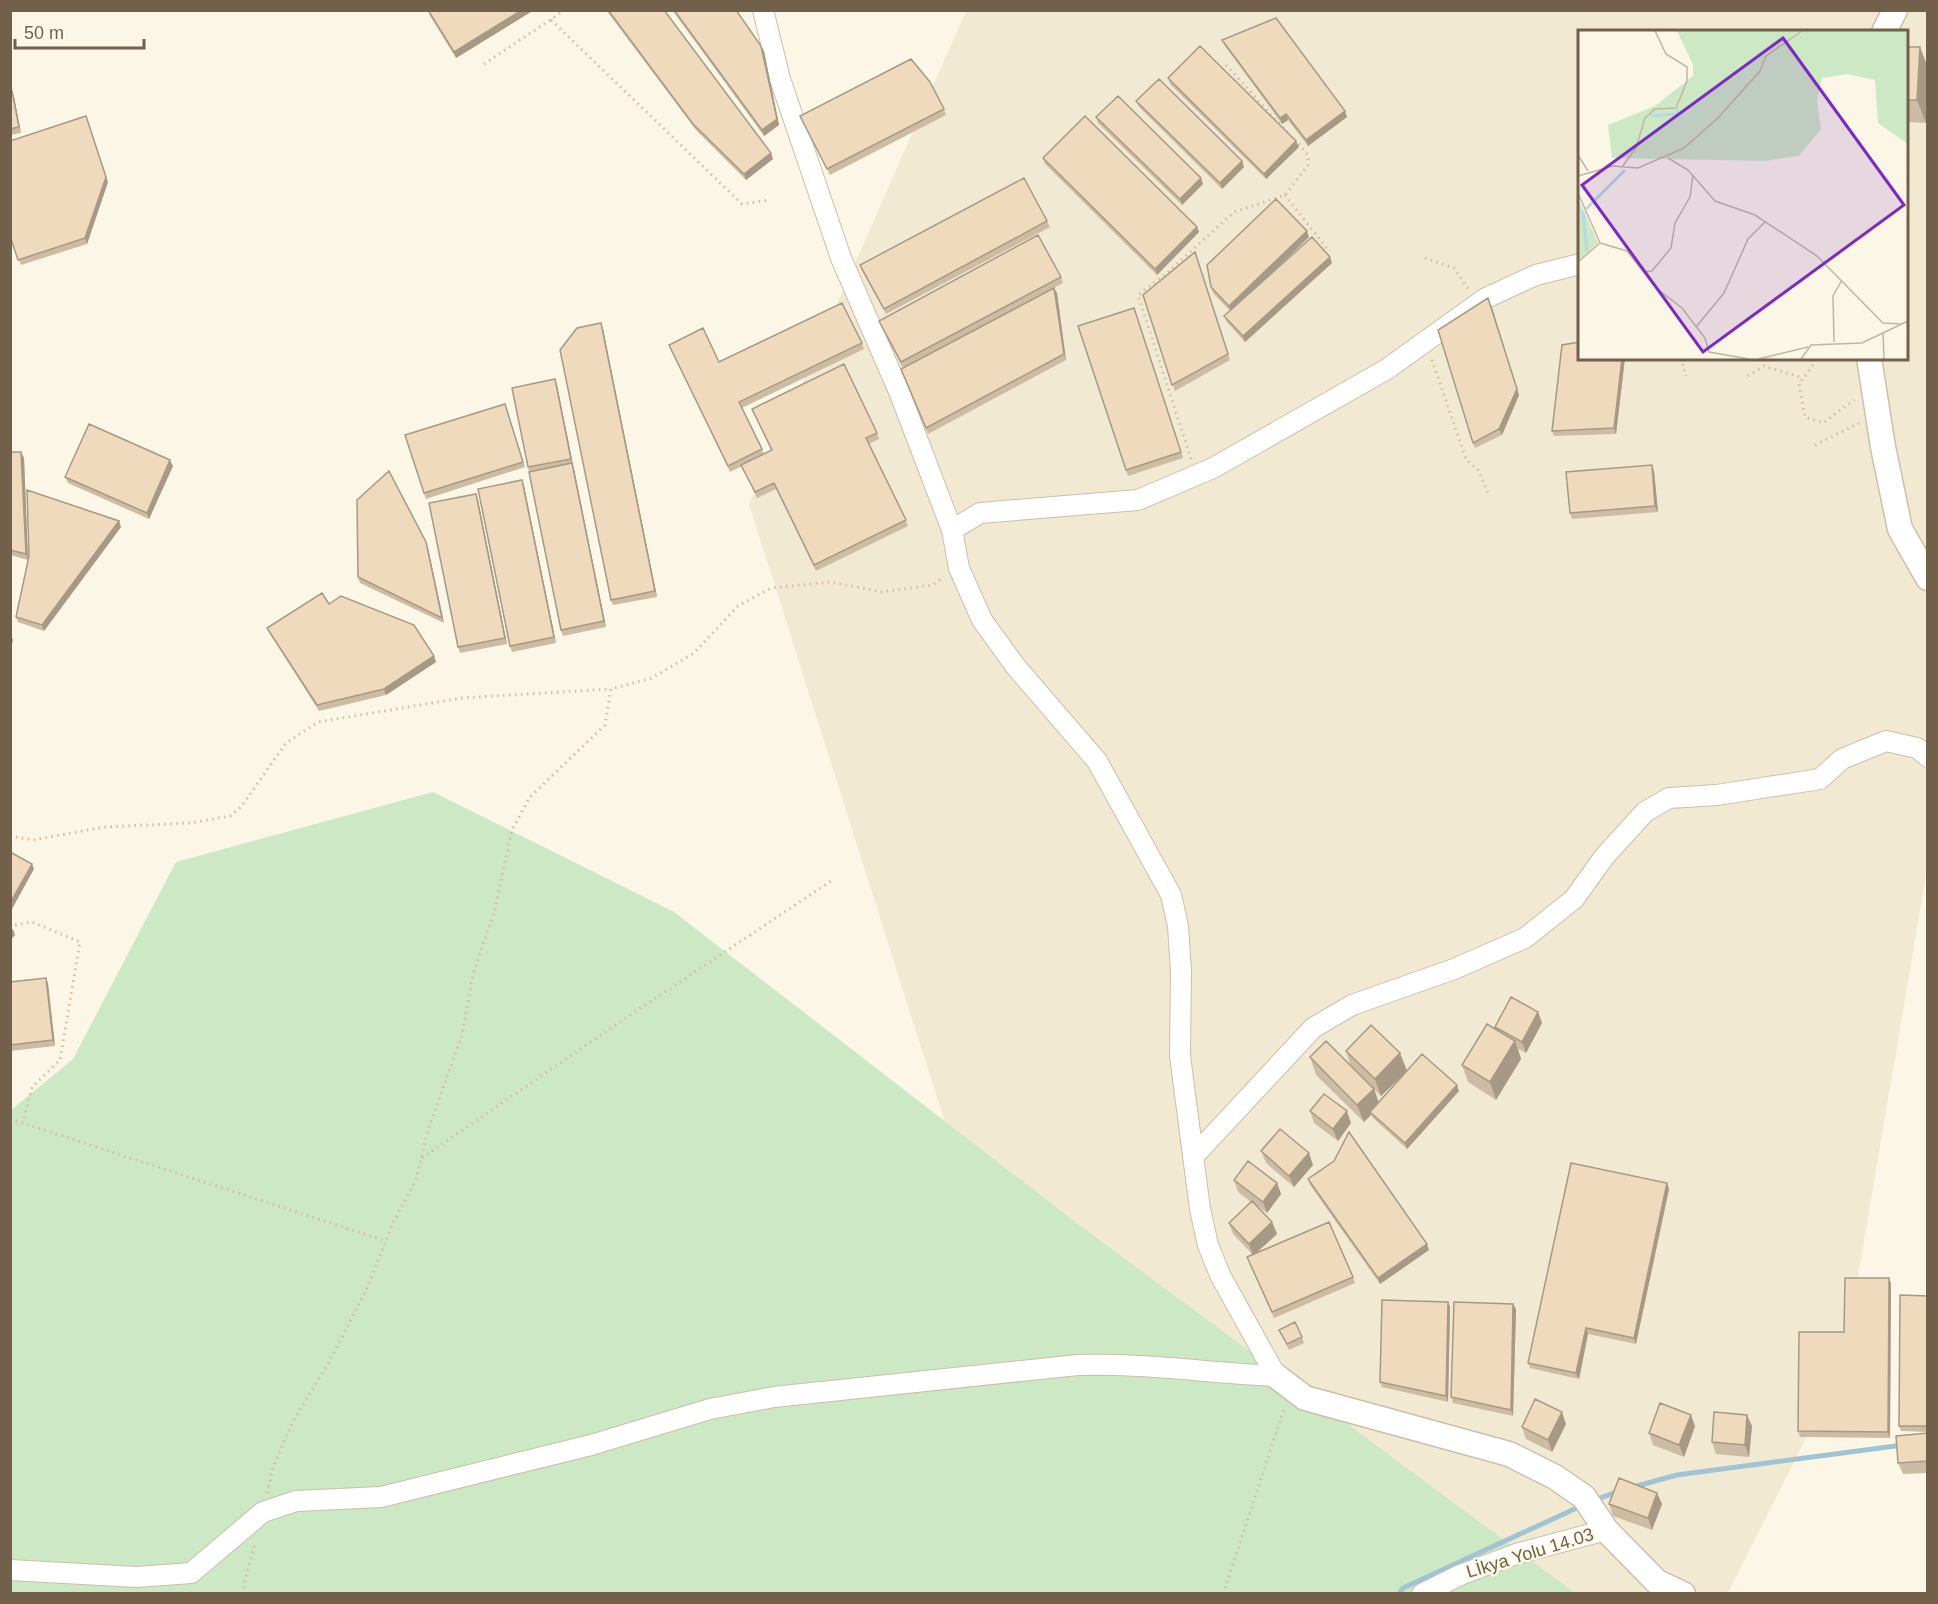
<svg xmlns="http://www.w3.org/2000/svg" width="1938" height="1604" font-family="Helvetica,sans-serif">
	<rect width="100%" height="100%" fill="#fbf6e5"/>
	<path fill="#f2e9d3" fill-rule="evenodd" d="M966 11H1927V870L1843 1364 1728 1593 253 1594 959 1167 749 504ZM1580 32H1906V358H1580Z"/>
	<path fill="#cde8c4" d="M433 792 674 912 1078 1224 1575 1593 11 1594V1110L73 1059 176 862Z"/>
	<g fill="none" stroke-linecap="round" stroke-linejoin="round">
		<path stroke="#a1c4d5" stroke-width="5" d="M1633 1487 1677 1475 1903 1445
			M1595 1500 1619 1491
			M1399 1594 1403 1588 1581 1506"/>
		<defs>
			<path id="minor" d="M763 10 780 79 841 258 900 394 952 530 959 568 982 620 1016 667 1097 761 1171 895 1178 926 1181 971 1180 1056 1200 1209 1208 1245 1220 1275 1276 1376
				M952 530 980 513 1138 500 1213 468 1387 369 1486 298 1536 275 1580 264
				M1193 1157 1313 1028 1352 1005 1454 969 1525 938 1574 899 1604 857 1645 812 1669 798 1717 795 1820 779 1842 759 1886 741 1917 748 1928 757
				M10 1570 137 1577 191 1573 263 1512 296 1501 381 1497 591 1445 710 1409 774 1397 1078 1365C1144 1363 1209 1373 1276 1376
				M1422 1594 1460 1575 1516 1554 1606 1530"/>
			<path id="tertiary" d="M1884 32 1895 10
				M1869 358 1883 447 1900 529 1928 578
				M1276 1376 1305 1398 1509 1454 1555 1477 1584 1497 1606 1530 1657 1582 1683 1594"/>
		</defs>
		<use href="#minor" stroke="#ccbfac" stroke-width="22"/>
		<use href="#tertiary" stroke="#ccbfac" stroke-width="27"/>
		<path stroke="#d4bda1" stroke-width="3" stroke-dasharray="1.5 4.5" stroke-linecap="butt" d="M551 20 742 204 770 200
			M484 64 565 10
			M1226 65 1289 134
			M1285 195 1328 250
			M1425 258 1454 268 1468 289
			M1681 358 1686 376
			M1432 360 1466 459 1478 470 1488 493
			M1813 365 1799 384 1805 417 1823 423 1854 400
			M1748 376 1764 366 1803 378
			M1815 445 1859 423
			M1191 459 1138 295 1167 273 1234 212 1285 195 1308 165V155L1296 141
			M10 836 33 840 104 827 190 823 230 816 241 807 286 743 318 722 461 698 611 689
			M10 922 15 925 32 922 80 942 60 1060 32 1087 23 1122
			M10 1119 386 1241
			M422 1158 614 1026 834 879
			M267 1493 273 1467 293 1421 328 1364 366 1290 394 1221 416 1180 427 1133 462 1035 473 974 494 913 512 830 530 797 605 725 611 689 652 678 694 653 738 606 771 588 830 582 882 592 932 585 944 577
			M245 1594 244 1584 255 1543
			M1223 1594 1285 1406"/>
		<use href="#minor" stroke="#fff" stroke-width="20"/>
		<use href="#tertiary" stroke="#fff" stroke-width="24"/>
	</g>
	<path fill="#cebba3" d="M428 10H534L456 58 430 16Z
		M606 10H664L773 159 746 180 696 130Z
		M672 10H736L764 51 779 125 764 136Z
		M1222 40 1347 117 1308 146 1288 120 1282 124 1225 46Z
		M1906 47H1920L1928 68 1926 123 1906 122Z
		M1168 78 1299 147 1266 179 1170 84Z
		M10 91 14 97 21 133 10 135Z
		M1136 101 1244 167 1222 189 1139 107Z
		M944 109 946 115 830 175 800 116Z
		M1096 117 1203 184 1182 205 1098 123Z
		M1043 158 1197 227 1199 232 1157 275 1045 164Z
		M108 182 87 244 21 265 10 236Z
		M1047 221 1050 227 886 314 862 271 860 265Z
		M1309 237 1267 278 1332 263 1245 342 1227 322 1224 316 1230 311 1213 293 1211 287Z
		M1195 252 1230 360 1175 391 1143 295Z
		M1061 277 1063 283 903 368 881 326 879 321Z
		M1057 293 1066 360 928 434 901 369Z
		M1134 308 1183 458 1128 476 1078 326Z
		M603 329 657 597 613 605 611 600Z
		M862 343 864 349 742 408 764 454 771 450 752 409 877 433 879 439 869 444 908 526 816 571 776 489 757 498 742 466 730 472 669 345 719 362Z
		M1625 358 1616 434 1554 436 1552 431Z
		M555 379 557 385 606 627 563 636 561 630 528 467Z
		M1519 395 1502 435 1475 448 1473 443Z
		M505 404 525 467 426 499 405 435Z
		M10 452H21L24 458 28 560 10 555Z
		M173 466 149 519 68 483 65 477Z
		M1654 471 1658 512 1572 519 1570 513Z
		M522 480 524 486 556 643 512 652 510 646Z
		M478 500 507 644 460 653 458 647Z
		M119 521 121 527 44 631 18 622 16 617Z
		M428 548 444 623 360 583 358 577Z
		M329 604 436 662 386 695 319 711 270 634 267 628Z
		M46 978 48 984 55 1046 10 1051V982Z
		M1538 1012 1542 1023 1526 1053 1518 1049 1521 1059 1496 1100 1468 1082 1462 1065 1496 1029 1495 1027Z
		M1346 1051 1400 1053 1407 1071 1381 1096 1374 1089 1379 1103 1459 1091 1407 1149 1373 1118 1371 1115 1364 1122 1316 1075 1310 1057 1351 1067Z
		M1310 1111 1351 1123 1338 1141 1314 1123Z
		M1261 1151 1313 1165 1294 1187 1266 1163Z
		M1308 1179 1429 1250 1380 1284 1310 1185Z
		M1234 1180 1277 1183 1281 1194 1267 1213 1258 1206 1272 1222 1277 1234 1255 1254 1353 1277 1355 1283 1274 1318 1250 1263 1253 1255 1233 1234 1229 1223 1251 1202 1238 1192Z
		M1667 1183 1669 1189 1636 1344 1588 1334 1579 1379 1530 1368 1528 1363Z
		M1889 1278 1891 1284 1890 1438 1800 1437 1798 1431 1844 1332Z
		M1928 1296V1432L1901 1431 1899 1426Z
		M1513 1304 1516 1309 1513 1416 1453 1403 1451 1397Z
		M1450 1307 1448 1402 1382 1387 1380 1382Z
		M1279 1330 1302 1337 1304 1343 1289 1350Z
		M1566 1424 1552 1452 1526 1439 1522 1427Z
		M1695 1426 1684 1457 1653 1445 1649 1433Z
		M1752 1426 1749 1457 1716 1454 1712 1442Z
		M1928 1433V1473L1903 1474 1898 1463Z
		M1657 1493 1662 1504 1652 1530 1613 1516 1609 1504Z"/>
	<path fill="#a79985" d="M522 10H534L456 58 454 52Z
		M761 46 764 51 779 125 764 136 762 130Z
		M1920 47 1928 68 1926 123 1917 100Z
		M12 91 14 97 21 133 19 127Z
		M1345 111 1347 117 1308 146 1306 140Z
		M1286 114 1288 120 1282 124 1280 118Z
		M88 122 108 182 87 244 85 238Z
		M1296 141 1299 147 1266 179 1264 174Z
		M771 153 773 159 746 180 744 174Z
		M1242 161 1244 167 1222 189 1220 183Z
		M1201 178 1203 184 1182 205 1180 199Z
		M1197 227 1199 232 1157 275 1155 269Z
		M1307 231 1309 237 1231 312 1229 306Z
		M1330 257 1332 263 1245 342 1243 336Z
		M1054 288 1057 293 1066 360 1064 354Z
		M1491 304 1519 395 1502 435 1499 429Z
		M601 323 603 329 657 597 655 591Z
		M1622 358H1625L1616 434 1614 428Z
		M555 379 557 385 573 465 571 459Z
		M11 403 12 447 10 443Z
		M21 452 24 458 28 560 26 554Z
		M170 460 173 466 149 519 147 513Z
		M572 463 574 469 606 627 604 621Z
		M1652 465 1654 471 1658 512 1655 506Z
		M522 480 524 486 556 643 554 637Z
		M476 494 478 500 507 644 505 638Z
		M119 521 121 527 44 631 42 625Z
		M426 542 428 548 444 623 442 618Z
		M11 634 13 640 10 653V636Z
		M434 656 436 662 386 695 384 689Z
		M32 864 34 869 12 909 10 903Z
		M13 929 15 935 10 941V932Z
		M46 978 48 984 55 1046 53 1040Z
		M1538 1012 1542 1023 1526 1053 1522 1042Z
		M1515 1041 1521 1059 1496 1100 1490 1082Z
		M1400 1053 1407 1071 1381 1096 1375 1079Z
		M1457 1085 1459 1091 1407 1149 1405 1143Z
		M1374 1089 1380 1106 1370 1112 1371 1115 1364 1122 1357 1105Z
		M1347 1111 1351 1123 1338 1141 1333 1129Z
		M1309 1153 1313 1165 1294 1187 1289 1176Z
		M1277 1183 1281 1194 1267 1213 1263 1202Z
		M1667 1183 1669 1189 1636 1344 1634 1338Z
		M1272 1222 1277 1234 1253 1256 1249 1244Z
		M1427 1244 1429 1250 1380 1284 1378 1278Z
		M1889 1278 1891 1284 1890 1438 1888 1432Z
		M1448 1302 1450 1307 1448 1402 1446 1396Z
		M1513 1304 1516 1309 1513 1416 1511 1410Z
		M1586 1328 1588 1334 1579 1379 1576 1373Z
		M1562 1412 1566 1424 1552 1452 1548 1440Z
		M1691 1415 1695 1426 1684 1457 1679 1445Z
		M1747 1415 1752 1426 1749 1457 1745 1445Z
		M1657 1493 1662 1504 1652 1530 1648 1518Z"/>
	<path fill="#efdabe" stroke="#a79985" stroke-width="1.5" d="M428 10H522L454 52Z
		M608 10H664L771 153 744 174 693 124Z
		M674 10H736L761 46 777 119 762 130Z
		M1276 18 1345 111 1306 140 1286 114 1280 118 1222 40Z
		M1200 46 1296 141 1264 174 1168 78Z
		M1906 47H1920L1917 100H1906Z
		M911 59 930 82 944 109 827 169 800 116Z
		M1159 79 1242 161 1220 183 1136 101Z
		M10 91H12L19 127 10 129Z
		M1118 96 1201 178 1180 199 1096 117Z
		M86 116 106 177 85 238 18 260 10 236V141Z
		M1085 116 1197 227 1155 269 1043 158Z
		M1024 178 1047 221 884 309 860 265Z
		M1276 199 1307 231 1229 306 1211 287 1207 265Z
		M1038 235 1061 277 901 362 879 321Z
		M1312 237 1330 257 1243 336 1224 316Z
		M1195 252 1228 354 1172 385 1143 295Z
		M1054 288 1064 354 926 428 901 369Z
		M1488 298 1517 389 1499 429 1473 443 1438 330Z
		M842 303 862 343 739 402 762 449 728 466 669 345 703 328 719 362Z
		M1134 308 1181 452 1126 470 1078 326Z
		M601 323 655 591 611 600 560 350 577 328Z
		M1580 342V358H1622L1614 428 1552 431 1562 345Z
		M844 364 877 433 866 438 906 520 814 565 774 483 755 492 741 465 772 450 752 409Z
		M555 379 571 459 528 467 512 388Z
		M505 404 523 462 424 493 405 435Z
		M89 424 170 460 147 513 65 477Z
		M10 452H21L26 554 10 550Z
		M572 463 604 621 561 630 529 472Z
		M1652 465 1655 506 1570 513 1566 472Z
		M389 471 426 542 442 618 358 577 357 500Z
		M522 480 554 637 510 646 478 489Z
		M27 490 119 521 42 625 16 617 29 556Z
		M476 494 505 638 458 647 429 503Z
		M322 593 329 604 341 596 414 625 434 656 384 689 317 705 267 628Z
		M10 852 32 864 10 903Z
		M46 978 53 1040 10 1045V982Z
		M1511 997 1538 1012 1522 1042 1495 1027Z
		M1487 1024 1515 1041 1490 1082 1462 1065Z
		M1371 1025 1400 1053 1375 1079 1346 1051Z
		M1326 1041 1374 1089 1357 1105 1310 1057Z
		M1422 1054 1457 1085 1405 1143 1370 1112Z
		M1324 1094 1347 1111 1333 1129 1310 1111Z
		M1280 1129 1309 1153 1289 1176 1261 1151Z
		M1349 1132 1427 1244 1378 1278 1308 1179 1334 1161Z
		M1248 1161 1277 1183 1263 1202 1234 1180Z
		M1571 1163 1667 1183 1634 1338 1586 1328 1576 1373 1528 1363Z
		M1252 1201 1272 1222 1249 1244 1229 1223Z
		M1329 1222 1353 1277 1272 1312 1247 1257Z
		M1845 1278H1889L1888 1432 1798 1431 1799 1332H1844Z
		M1900 1295 1928 1296V1426H1899Z
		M1382 1300 1448 1302 1446 1396 1380 1382Z
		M1454 1302 1513 1304 1511 1410 1451 1397Z
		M1295 1322 1302 1337 1287 1344 1279 1330Z
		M1535 1399 1562 1412 1548 1440 1522 1427Z
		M1660 1403 1691 1415 1679 1445 1649 1433Z
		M1714 1412 1747 1415 1745 1445 1712 1442Z
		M1928 1433V1461L1898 1463 1896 1436Z
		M1619 1478 1657 1493 1648 1518 1609 1504Z"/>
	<g text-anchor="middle" stroke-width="4.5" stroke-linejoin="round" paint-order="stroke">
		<g font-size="18" fill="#73604b" stroke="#fefaeb">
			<text transform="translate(1530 1553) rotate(-17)" y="6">Lİkya Yolu 14.03</text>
		</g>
	</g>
	<g transform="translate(1578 30)">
		<rect width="330" height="330" fill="#fbf6e5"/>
		<path d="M99 1H330V114L300 93 297 50 269 44 244 48 239 71 243 99 221 126 187 131 34 128 30 95 77 76 115 46V35ZM0 168 20 213 1 230 0 229Z" fill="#cde8c4"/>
		<path fill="none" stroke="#bad7e4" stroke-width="3" d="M73 86 98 84 100 79M8 179 47 140M5 181 9 222"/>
		<path fill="none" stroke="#c1b6a2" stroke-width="1.5" d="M0 125 10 141M90 128 110 140 137 171 177 185 239 226 305 293 324 294M44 137 58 118 67 88 77 79 98 78 109 51V37L88 24 77 1M0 146 35 136 60 138 106 118 140 88 182 41 188 26 224 1M0 163 22 213M22 213 49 221 78 258 104 278 127 308 131 322 171 329M0 232 22 213M66 242 74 241 93 218 97 193 112 167 115 145M118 297 146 263 170 209 187 192M305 303 306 329M256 312 255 266 264 250M180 329 230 317M223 329 233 315 284 313 330 291"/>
		<path fill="#7b2cbf" fill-opacity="0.15" stroke="#7b2cbf" stroke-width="3" d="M205 8 326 175 125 322 4 155Z"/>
		<rect width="330" height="330" fill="none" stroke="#73604b" stroke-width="3"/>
	</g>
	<rect width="1938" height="1604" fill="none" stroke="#73604b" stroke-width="24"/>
	<path d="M15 39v9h129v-9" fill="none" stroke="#73604b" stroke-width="3"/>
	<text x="24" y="39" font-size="18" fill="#73604b" stroke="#fefaeb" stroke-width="4.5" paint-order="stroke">50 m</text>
</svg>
